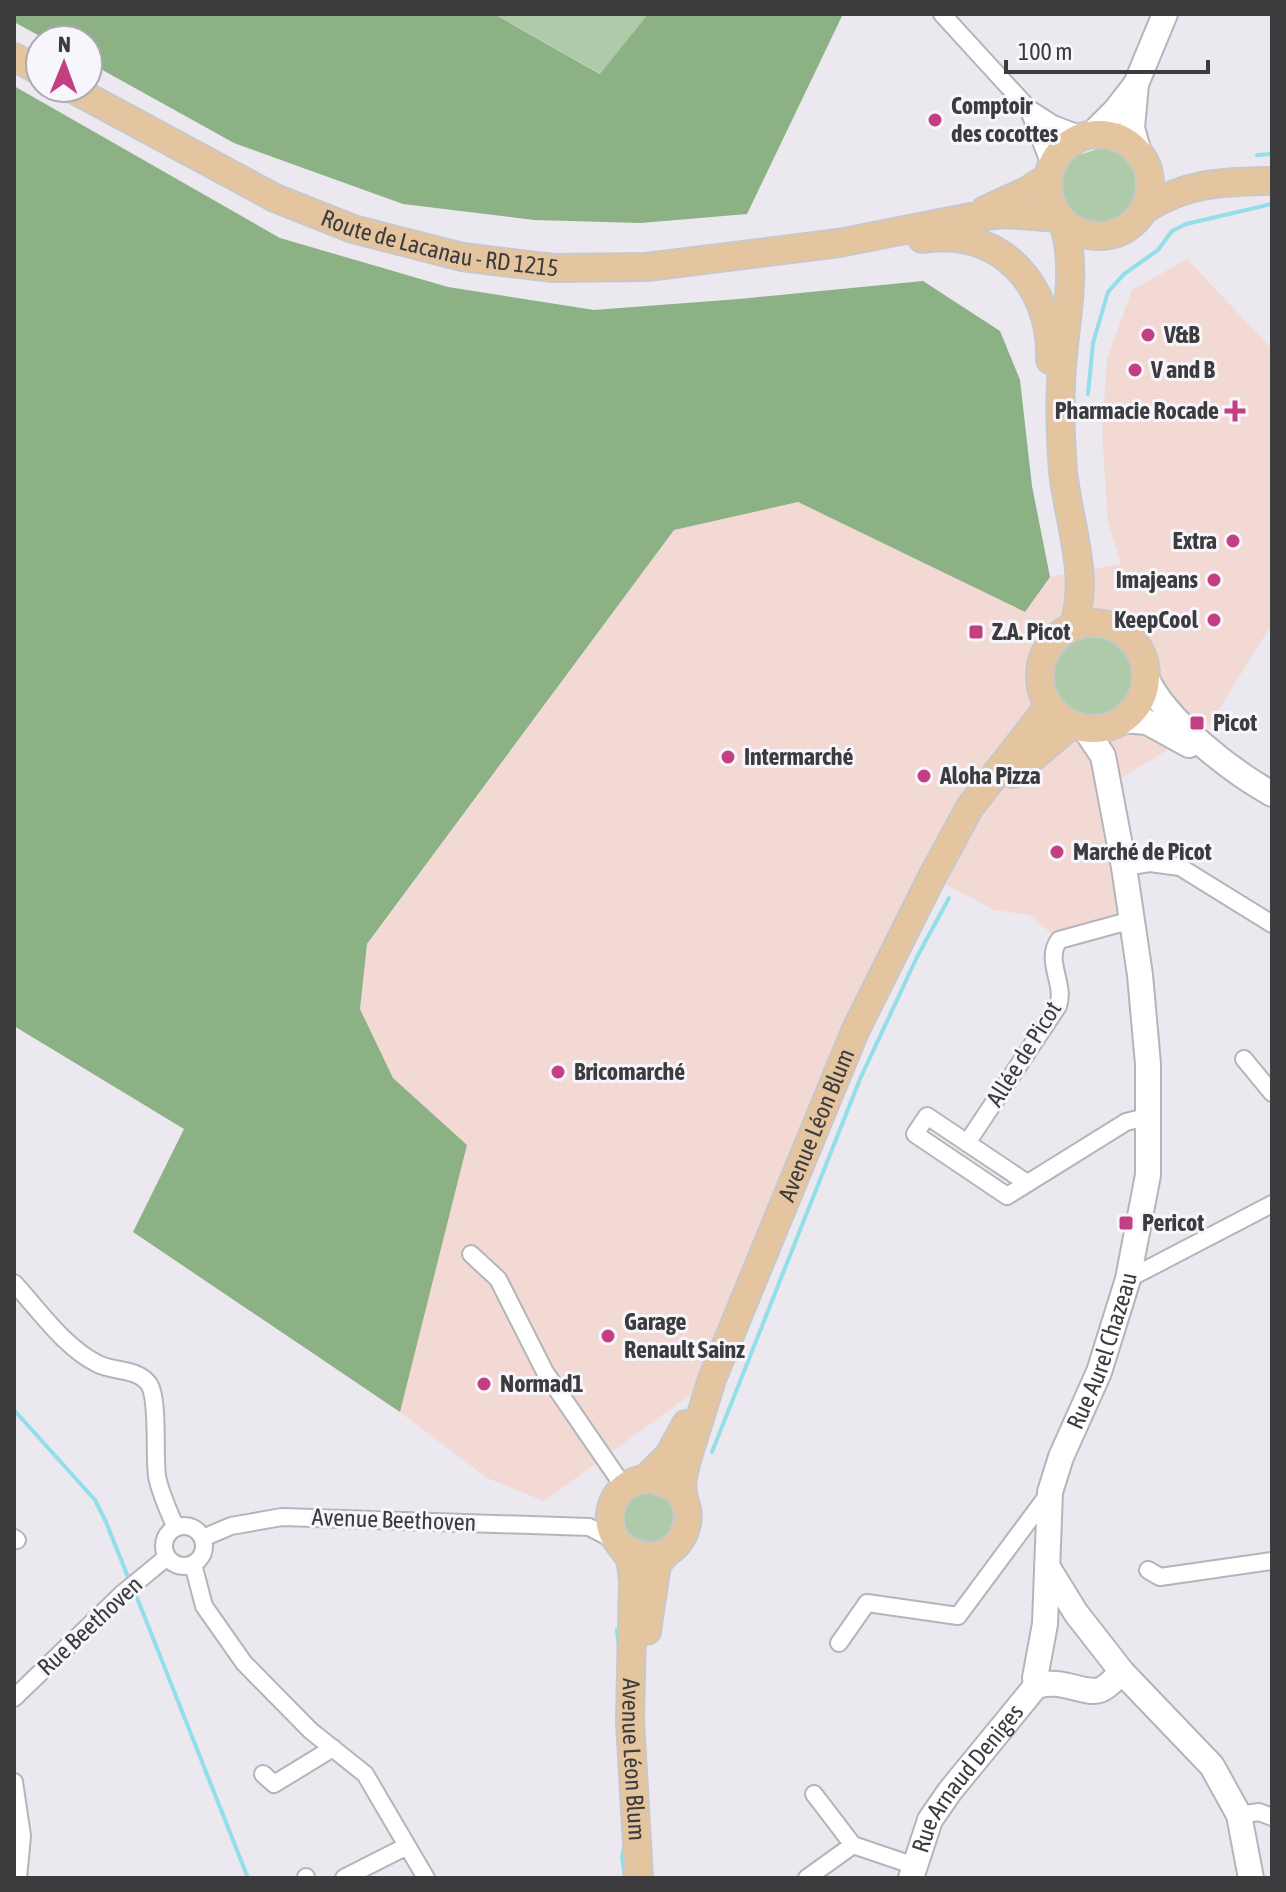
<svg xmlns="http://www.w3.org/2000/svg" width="1286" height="1892" font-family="'Asap Condensed',sans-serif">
	<rect width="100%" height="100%" fill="#ebe8ef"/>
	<path fill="#f3d9d4" d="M1187 259 1272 349V624L1209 725 1111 784 1132 920 1059 940 1030 915 994 910 932 877 712 1379 544 1501 487 1478 400 1412 467 1145 393 1078 360 1009 367 945 674 530 798 502 1025 612 1050 577 1121 564 1108 522 1102 432 1107 359 1132 290Z"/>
	<path fill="#afcaa9" d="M494 14H648L601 74Z
		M1101 142C1118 145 1133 154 1139 171 1143 185 1141 201 1131 212 1092 257 1025 196 1073 150L1082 154 1095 150Z
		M1054 676a39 39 0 1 1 78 0a39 39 0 1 1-78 0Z
		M624 1518a25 25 0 1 1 50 0a25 25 0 1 1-50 0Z"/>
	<path fill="#8cb184" d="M14 14H494L600 74 648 14H843L747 214 641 223 534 220 403 204 234 143 88 62V40H47L14 22Z
		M14 86 280 238 448 287 594 310 739 299 923 281 1000 331 1020 380 1032 486 1050 577 1025 612 798 502 674 530 367 944 360 1009 393 1078 467 1145 400 1412 133 1232 184 1129 14 1026Z"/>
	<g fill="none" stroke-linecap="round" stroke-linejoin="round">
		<path stroke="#92dee9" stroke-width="4" d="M1257 155 1272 154
			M1088 394 1093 343 1108 292 1124 274 1158 250 1172 231 1186 224 1272 204
			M14 1410 95 1500 106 1522 130 1582
			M712 1452 860 1079 918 955 949 898
			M134 1590 248 1878
			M617 1630 619 1648
			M625 1878 622 1857 625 1840"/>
		<defs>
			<path id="street" d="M942 14 1028 108 1053 124 1085 136
				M1028 108 1051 167
				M1124 867 1150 863 1180 867 1272 924
				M1244 1059 1272 1093
				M967 1143 1058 1006C1066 984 1044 961 1059 940L1132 920
				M1027 1183 927 1116 915 1134 1007 1196 1126 1122 1150 1116
				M471 1254 498 1279 545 1372 624 1487
				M1128 1279 1272 1204
				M14 1283C39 1310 65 1348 98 1364 114 1372 137 1368 149 1384 159 1399 154 1455 157 1476 160 1493 169 1512 176 1528
				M164 1546a20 20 0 1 1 40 0a20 20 0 1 1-40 0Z
				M14 1538 17 1540
				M203 1538 231 1526 282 1517 589 1527 618 1542
				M193 1564 204 1606 244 1663 311 1731 365 1774 426 1878
				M1148 1570 1160 1577 1272 1561
				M839 1643 867 1603 958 1616 1050 1492
				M14 1698 122 1594 167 1557
				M263 1774 274 1784 333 1748
				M14 1782 22 1836 18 1878
				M814 1794 853 1845 915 1866
				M1239 1815 1259 1812 1272 1817
				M306 1877V1878
				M344 1878 407 1846
				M807 1878 853 1845"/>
			<g id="secondary">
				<path d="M1136 84 1132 128 1139 153"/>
				<path d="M1092 134 1115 111 1136 84 1165 14"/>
				<path d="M1146 677C1165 720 1231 771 1272 794"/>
				<path d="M1122 720 1147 722 1189 745"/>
				<path d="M1047 1566 1076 1613 1122 1672 1212 1766 1239 1815 1251 1878"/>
				<path id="s1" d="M1036 1686 1035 1678 1045 1624 1050 1492 1061 1457 1099 1372 1128 1279 1148 1175V1064L1140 975 1124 867 1103 756 1085 729"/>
				<path id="s2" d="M911 1878 930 1820 950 1791 1036 1686C1063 1677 1086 1697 1102 1689 1109 1686 1116 1677 1122 1672"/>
			</g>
			<g id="primary">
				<path d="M14 57 40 71"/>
				<path id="s3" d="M71 88 275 198 353 229 462 257 553 268 647 267 839 243 971 217 1006 214 1059 218"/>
				<circle cx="1099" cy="185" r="51"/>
				<path d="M1145 209C1188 182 1222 182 1272 181"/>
				<path d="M985 210 1027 191 1048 177"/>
				<path d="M1063 222C1077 266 1067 311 1063 355 1059 394 1060 432 1063 471 1068 521 1091 578 1073 627"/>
				<path d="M922 239C999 226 1053 285 1050 360"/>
				<circle cx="1093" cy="676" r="53"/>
				<path d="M1013 774 1071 725"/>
				<path d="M645 1479 669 1455 686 1424"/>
				<path id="s4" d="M684 1500 682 1483 686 1463 712 1379 856 1029 932 877 970 807 1049 706"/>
				<path id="s5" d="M623 1547C678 1584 715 1500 662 1482 652 1478 641 1478 631 1483 612 1493 604 1517 614 1536 619 1546 628 1552 631 1563 632 1568 632 1575 633 1581L630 1721 639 1878"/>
				<path d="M647 1631 657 1564 667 1553"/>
			</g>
		</defs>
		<use href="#street" stroke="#b6b4ba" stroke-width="20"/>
		<use href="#secondary" stroke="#b6b4ba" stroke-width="28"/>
		<use href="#primary" stroke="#c8c8c9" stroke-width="30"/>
		<use href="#street" stroke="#fff" stroke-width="16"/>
		<use href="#secondary" stroke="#fff" stroke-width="24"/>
		<use href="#primary" stroke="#e5c59f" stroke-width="26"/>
	</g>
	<g fill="#c43f82" stroke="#f8f6fd" stroke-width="3">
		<circle cx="935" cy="120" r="8"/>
		<circle cx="1148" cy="335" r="8"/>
		<circle cx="1135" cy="370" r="8"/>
		<path d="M1231 399h8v8h8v8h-8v8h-8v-8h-8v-8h8z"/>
		<circle cx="1233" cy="541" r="8"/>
		<circle cx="1214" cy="580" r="8"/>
		<circle cx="1214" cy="620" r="8"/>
		<rect x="968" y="624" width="16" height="16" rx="4"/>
		<rect x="1189" y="715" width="16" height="16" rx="4"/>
		<circle cx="728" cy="757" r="8"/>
		<circle cx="924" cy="776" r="8"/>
		<circle cx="1057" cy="852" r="8"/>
		<circle cx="558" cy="1072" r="8"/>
		<rect x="1118" y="1215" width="16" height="16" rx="4"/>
		<circle cx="608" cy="1336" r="8"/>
		<circle cx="484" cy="1384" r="8"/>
	</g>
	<g text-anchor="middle" stroke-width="6" stroke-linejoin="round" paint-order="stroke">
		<g font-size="24" font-weight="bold" fill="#3c3b3d" stroke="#f8f6fd" text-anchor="start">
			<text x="951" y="114">Comptoir<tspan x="951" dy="28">des cocottes</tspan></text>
			<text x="1164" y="343">V&amp;B</text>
			<text x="1151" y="378">V and B</text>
			<text x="1219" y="419" text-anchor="end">Pharmacie Rocade</text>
			<text x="1217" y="549" text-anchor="end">Extra</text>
			<text x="1198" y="588" text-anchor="end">Imajeans</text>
			<text x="1198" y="628" text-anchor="end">KeepCool</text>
			<text x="992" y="640">Z.A. Picot</text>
			<text x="1213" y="731">Picot</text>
			<text x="744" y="765">Intermarché</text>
			<text x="940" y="784">Aloha Pizza</text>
			<text x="1073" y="860">Marché de Picot</text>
			<text x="574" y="1080">Bricomarché</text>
			<text x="1142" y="1231">Pericot</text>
			<text x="624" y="1330">Garage<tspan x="624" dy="28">Renault Sainz</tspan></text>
			<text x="500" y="1392">Normad1</text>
		</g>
		<g font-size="24" fill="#3c3b3d" stroke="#f8f6fd">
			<text dy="8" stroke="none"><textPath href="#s3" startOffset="404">Route de Lacanau - RD 1215</textPath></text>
			<text transform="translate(1024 1054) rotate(-58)" y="8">Allée de Picot</text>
			<text dy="8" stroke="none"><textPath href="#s4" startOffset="400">Avenue Léon Blum</textPath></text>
			<text dy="8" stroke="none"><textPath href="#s1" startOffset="346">Rue Aurel Chazeau</textPath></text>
			<text transform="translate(394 1520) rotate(2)" y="8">Avenue Beethoven</text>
			<text transform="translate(90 1626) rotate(-43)" y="8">Rue Beethoven</text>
			<text dy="8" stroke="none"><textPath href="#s5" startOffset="458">Avenue Léon Blum</textPath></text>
			<text dy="8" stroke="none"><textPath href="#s2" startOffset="116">Rue Arnaud Deniges</textPath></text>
		</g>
	</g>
	<rect width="1286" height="1892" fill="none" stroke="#3c3b3d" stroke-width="32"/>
	<g transform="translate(64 64) rotate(1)"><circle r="38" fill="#f8f6fd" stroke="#adabb0" stroke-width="2"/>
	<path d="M0-6L14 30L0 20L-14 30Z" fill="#c43f82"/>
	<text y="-12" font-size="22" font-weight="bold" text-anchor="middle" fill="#3c3b3d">N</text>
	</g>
	<path d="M1006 60v12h202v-12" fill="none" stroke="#3c3b3d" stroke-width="4"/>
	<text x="1018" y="60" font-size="24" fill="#3c3b3d" stroke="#f8f6fd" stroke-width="6" paint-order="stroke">100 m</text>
</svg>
